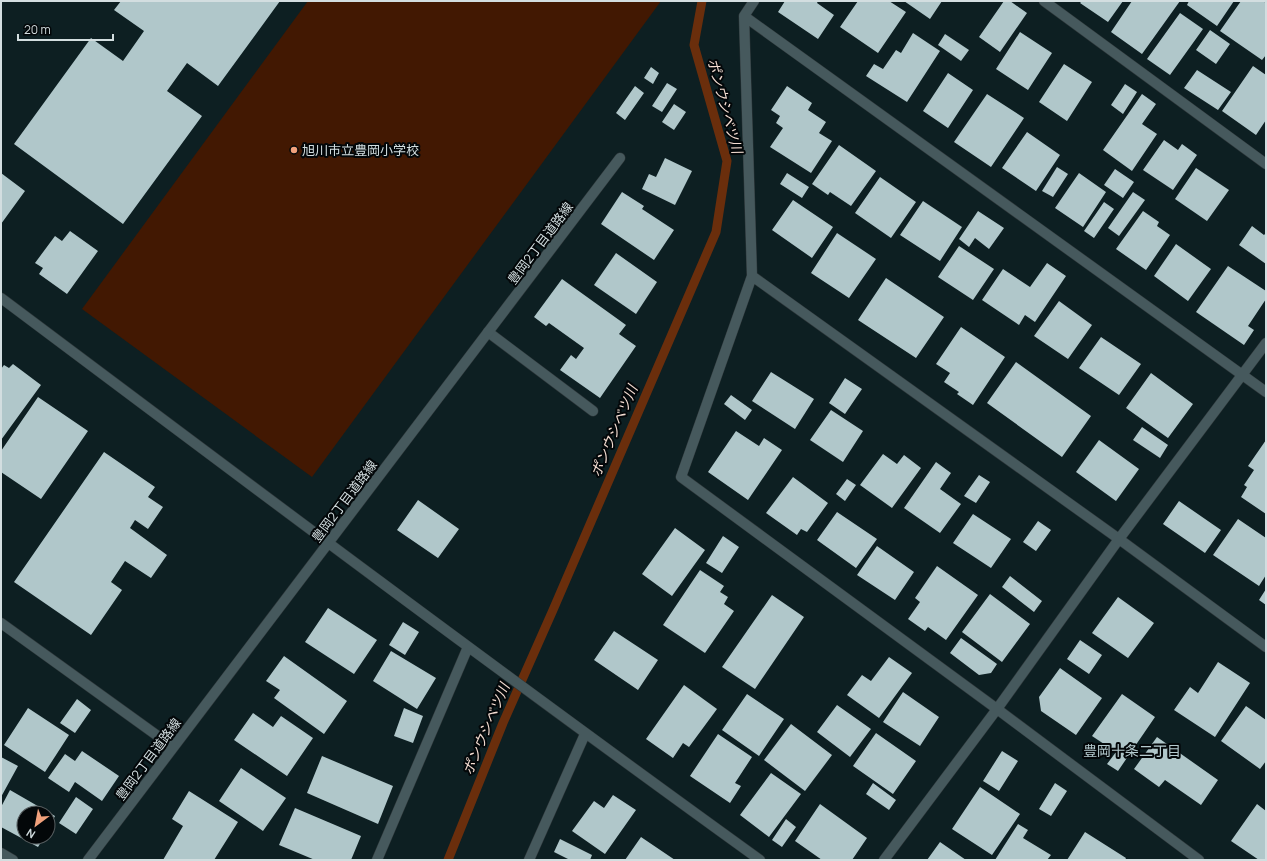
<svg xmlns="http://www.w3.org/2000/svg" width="1267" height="861" font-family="Manrope,'Noto Sans JP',sans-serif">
	<rect width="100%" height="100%" fill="#0d1f22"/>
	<path fill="#421802" d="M308 1H661L312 477 82 309Z"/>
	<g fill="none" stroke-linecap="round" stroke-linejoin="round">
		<path stroke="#6a2e0c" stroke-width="9" d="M448 860 503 723 553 610 716 232 727 161 694 45 702 1"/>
	</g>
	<path fill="#b0c7ca" d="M121 1H280L218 86 187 63 167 91 202 116 123 224 14 144 91 38 123 61 144 31 114 10Z
		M785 1H818L817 3 834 15 818 39 778 12Z
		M858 1H889L906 12 878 53 840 27Z
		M904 1H942L930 19Z
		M1004 1H1010L1027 13 1000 52 979 37Z
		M1082 1H1123L1108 22 1080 3Z
		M1132 1H1180L1142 54 1111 32Z
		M1189 1H1234L1217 26 1187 5Z
		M1241 1H1263L1266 3V55L1262 60 1220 31Z
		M1180 13 1203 29 1170 75 1147 59Z
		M1210 30 1230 44 1216 64 1196 50Z
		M1020 32 1052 53 1028 90 996 69Z
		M913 33 940 51 907 102 866 76 874 64 883 69 896 50 901 53Z
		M945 34 969 50 961 61 938 45Z
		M1064 64 1092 82 1067 121 1039 102Z
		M1253 66 1266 75V120L1256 135 1222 111Z
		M651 67 659 73 653 84 644 78Z
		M1197 70 1231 92 1218 110 1184 88Z
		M948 73 973 90 948 128 923 111Z
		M667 83 677 89 662 112 652 106Z
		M1125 84 1137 92 1123 114 1111 105Z
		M635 86 644 93 625 120 616 113Z
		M787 86 812 103 808 110 826 122 819 133 832 141 811 173 770 147 783 128 776 123 780 116 771 110Z
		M987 94 1024 118 991 167 954 142Z
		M1142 94 1156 104 1142 124 1157 134 1132 171 1103 150Z
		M674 104 686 112 674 130 662 122Z
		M1027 132 1060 155 1036 191 1002 168Z
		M1164 140 1178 150 1182 144 1197 155 1173 190 1143 170Z
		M839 145 876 171 851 206 830 192 828 195 812 184Z
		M665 158 692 171 675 205 642 189 649 174 656 177Z
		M1057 167 1068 174 1053 197 1042 191Z
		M1196 168 1229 190 1207 221 1175 199Z
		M1115 169 1134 182 1123 198 1104 185Z
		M1 173 25 191 1 224Z
		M787 173 809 187 802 198 780 184Z
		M1079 173 1106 192 1083 227 1055 208Z
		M880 177 916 202 891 238 855 213Z
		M622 192 644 206 642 209 674 230 654 260 601 224Z
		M1133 192 1145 200 1119 236 1108 228Z
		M793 200 833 227 812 258 772 230Z
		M923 201 962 227 940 261 900 235Z
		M1104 202 1114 209 1094 238 1084 231Z
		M978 211 1004 228 989 249 975 238 969 247 959 239Z
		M1143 211 1159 222 1157 226 1170 235 1146 270 1116 249Z
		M1252 226 1264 235 1266 233V264L1239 245Z
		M70 231 98 251 67 294 39 274 43 268 35 263 55 236 62 241Z
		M837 233 876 259 849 298 811 273Z
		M1176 244 1211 269 1188 301 1154 276Z
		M959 246 994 269 973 300 938 277Z
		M616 253 657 282 636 314 594 285Z
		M1047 263 1066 276 1035 322 1025 315 1019 325 982 300 1003 269 1030 287Z
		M1228 266 1266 291V299L1248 326 1254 330 1244 345 1196 312Z
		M886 278 944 317 916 358 858 320Z
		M562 279 626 325 619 334 636 346 600 398 560 370 571 355 576 359 584 348 549 323 546 326 534 317Z
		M1059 301 1092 325 1068 359 1034 336Z
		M961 327 1005 357 973 405 957 394 959 392 944 382 950 373 936 364Z
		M1101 337 1141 364 1119 395 1079 368Z
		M1016 362 1091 416 1062 457 987 403Z
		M13 364 41 385 1 440V369L4 365 9 368Z
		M771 372 814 399 795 429 752 401Z
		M1151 373 1193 404 1168 438 1126 408Z
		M845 378 862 389 845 414 829 403Z
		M731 395 752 410 745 420 724 404Z
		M38 397 88 431 41 499 1 472V451Z
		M831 410 863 431 843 462 810 440Z
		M1142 427 1168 445 1160 458 1133 440Z
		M736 431 759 446 764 438 782 450 748 500 708 472Z
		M1099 440 1139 469 1116 501 1076 472Z
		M1266 440V514L1241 497 1247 487 1244 485 1254 470 1248 466Z
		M104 452 155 487 148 497 163 507 148 529 135 520 130 528 167 555 151 578 125 561 111 582 122 590 91 635 14 582Z
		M883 454 897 464 904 455 921 468 892 508 860 485Z
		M936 462 951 473 940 489 961 504 940 533 904 508Z
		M979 475 990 482 976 503 964 496Z
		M793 477 828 503 807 532 801 529 797 535 766 513Z
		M847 479 856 485 845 501 836 494Z
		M418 500 459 529 438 558 397 530Z
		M1179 501 1221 530 1205 553 1163 524Z
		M837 512 877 539 856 568 817 540Z
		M973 514 1011 539 991 568 953 543Z
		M1238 519 1266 538V575L1259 586 1213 555Z
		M1038 521 1051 530 1036 551 1023 542Z
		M675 528 705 550 672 596 642 574Z
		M723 536 739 547 722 573 706 563Z
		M877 546 914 572 895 600 857 575Z
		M937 566 978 595 946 640 928 627 925 631 908 619 920 602 915 598Z
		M700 570 724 586 720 592 728 597 724 604 734 611 705 653 663 625Z
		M1010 576 1042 601 1034 612 1002 587Z
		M1266 589V605L1259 600Z
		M990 594 1030 624 1002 662 962 632Z
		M772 595 804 617 755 689 722 667Z
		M1118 597 1154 623 1128 658 1092 633Z
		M328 608 377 640 354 674 305 642Z
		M403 622 419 632 405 655 389 645Z
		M614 631 658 660 638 690 594 660Z
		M961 638 997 664 991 673 979 675 950 653Z
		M1080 640 1102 655 1089 674 1067 659Z
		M391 651 436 678 417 709 373 681Z
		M284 656 347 701 324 734 274 698 280 690 266 681Z
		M889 657 912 673 879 718 847 695 862 675 871 681Z
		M1218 662 1250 683 1215 737 1174 710 1190 687 1198 693Z
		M1060 668 1102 698 1076 735 1041 711 1039 697Z
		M684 685 717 709 689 747 683 743 673 758 646 739Z
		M903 692 939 717 920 746 883 722Z
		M747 694 784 719 759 756 722 730Z
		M1122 694 1155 717 1118 771 1107 764 1116 752 1092 736Z
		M77 699 91 710 75 733 60 723Z
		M837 705 871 729 850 757 817 732Z
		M1246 706 1266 720V761L1260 769 1221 741Z
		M28 708 69 735 45 772 4 745Z
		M404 708 423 716 413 743 394 736Z
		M253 713 273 727 281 716 313 738 287 776 234 740Z
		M791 724 832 755 805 791 764 760Z
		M876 733 916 761 893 794 853 766Z
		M718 734 752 757 735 783 741 786 730 803 690 776Z
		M1157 737 1218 780 1201 805 1165 780 1159 787 1134 769Z
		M82 751 119 776 102 801 75 782 69 792 48 778 65 754 75 761Z
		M1002 751 1018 761 999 791 983 781Z
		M322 756 393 786 378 824 307 793Z
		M1 757 18 766 1 797Z
		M241 768 286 798 263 831 219 801Z
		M771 773 801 794 769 837 740 815Z
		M873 783 896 800 889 810 866 794Z
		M1055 783 1067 791 1051 816 1039 809Z
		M980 787 1020 814 992 855 952 829Z
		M10 790 55 816 48 830V813H24V837H44L38 847 1 827V807Z
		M189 791 238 822 214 860H163L183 826 172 819Z
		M613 795 636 810 605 854 572 831 594 801 604 808Z
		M76 797 93 809 76 834 59 823Z
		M820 804 867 838 852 860H822L795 841Z
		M1257 804 1266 811V860H1259L1231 841Z
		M295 808 361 836 351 860H315L279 845Z
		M786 819 796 827 782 847 772 840Z
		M1018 824 1028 830 1023 838 1051 855 1047 860H995Z
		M1085 832 1126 858 1125 860H1067Z
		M641 837 675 860H625Z
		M560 839 592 855 590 860H570L554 852Z
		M940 842 966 860H927Z"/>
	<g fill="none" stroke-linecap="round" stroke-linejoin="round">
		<defs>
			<path id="lane" d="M488 332 593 411"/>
			<path id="street" d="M754 1 744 16 752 276 681 477 997 709 1199 860
				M1044 1 1266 164
				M744 16 1266 392
				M752 276 1119 539 1266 647
				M1 298C253 487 505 676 760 860
				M1 623 173 747
				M1 853 13 860
				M88 860 620 158
				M377 860 468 647
				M529 860 585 734
				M884 860 997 709 1119 539 1266 343"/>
		</defs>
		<use href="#lane" stroke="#2e373a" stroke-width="11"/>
		<use href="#street" stroke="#2e373a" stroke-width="11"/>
		<use href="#lane" stroke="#46595d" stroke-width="10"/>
		<use href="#street" stroke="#46595d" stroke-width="10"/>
	</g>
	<circle fill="#f1a17c" stroke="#030709" stroke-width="1.5" cx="294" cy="150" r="4"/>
	<g text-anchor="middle" stroke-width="4" stroke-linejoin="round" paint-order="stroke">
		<g font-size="13" fill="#d3dee0" stroke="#030709" text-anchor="start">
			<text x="302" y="155">旭川市立豊岡小学校</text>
		</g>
		<g font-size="13" fill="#d3dee0" stroke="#030709">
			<text transform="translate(540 243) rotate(-53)" y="5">豊岡2丁目道路線</text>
			<text transform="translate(344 501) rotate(-53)" y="5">豊岡2丁目道路線</text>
			<text transform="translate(148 759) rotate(-53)" y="5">豊岡2丁目道路線</text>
		</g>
		<g font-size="14" font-style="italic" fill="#f5ded3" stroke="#030709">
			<text transform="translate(725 106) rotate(75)" y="5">ポンウシベツ川</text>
			<text transform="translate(614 431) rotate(-67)" y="5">ポンウシベツ川</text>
			<text transform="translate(486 729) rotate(-67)" y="5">ポンウシベツ川</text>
		</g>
		<g font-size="14" fill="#b4cace" stroke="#030709">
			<text x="1132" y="756">豊岡十条二丁目</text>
		</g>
	</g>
	<rect width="1267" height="861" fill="none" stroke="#d3dee0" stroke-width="4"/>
	<g transform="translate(36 825) rotate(212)"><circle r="19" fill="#030709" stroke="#565d5f"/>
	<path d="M0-3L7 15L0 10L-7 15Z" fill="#f1a17c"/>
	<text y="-6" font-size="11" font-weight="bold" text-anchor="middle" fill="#d3dee0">N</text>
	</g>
	<path d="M18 34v6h95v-6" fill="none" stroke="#d3dee0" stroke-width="2"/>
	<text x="24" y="34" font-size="12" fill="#d3dee0" stroke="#030709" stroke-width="3" paint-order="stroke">20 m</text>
</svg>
